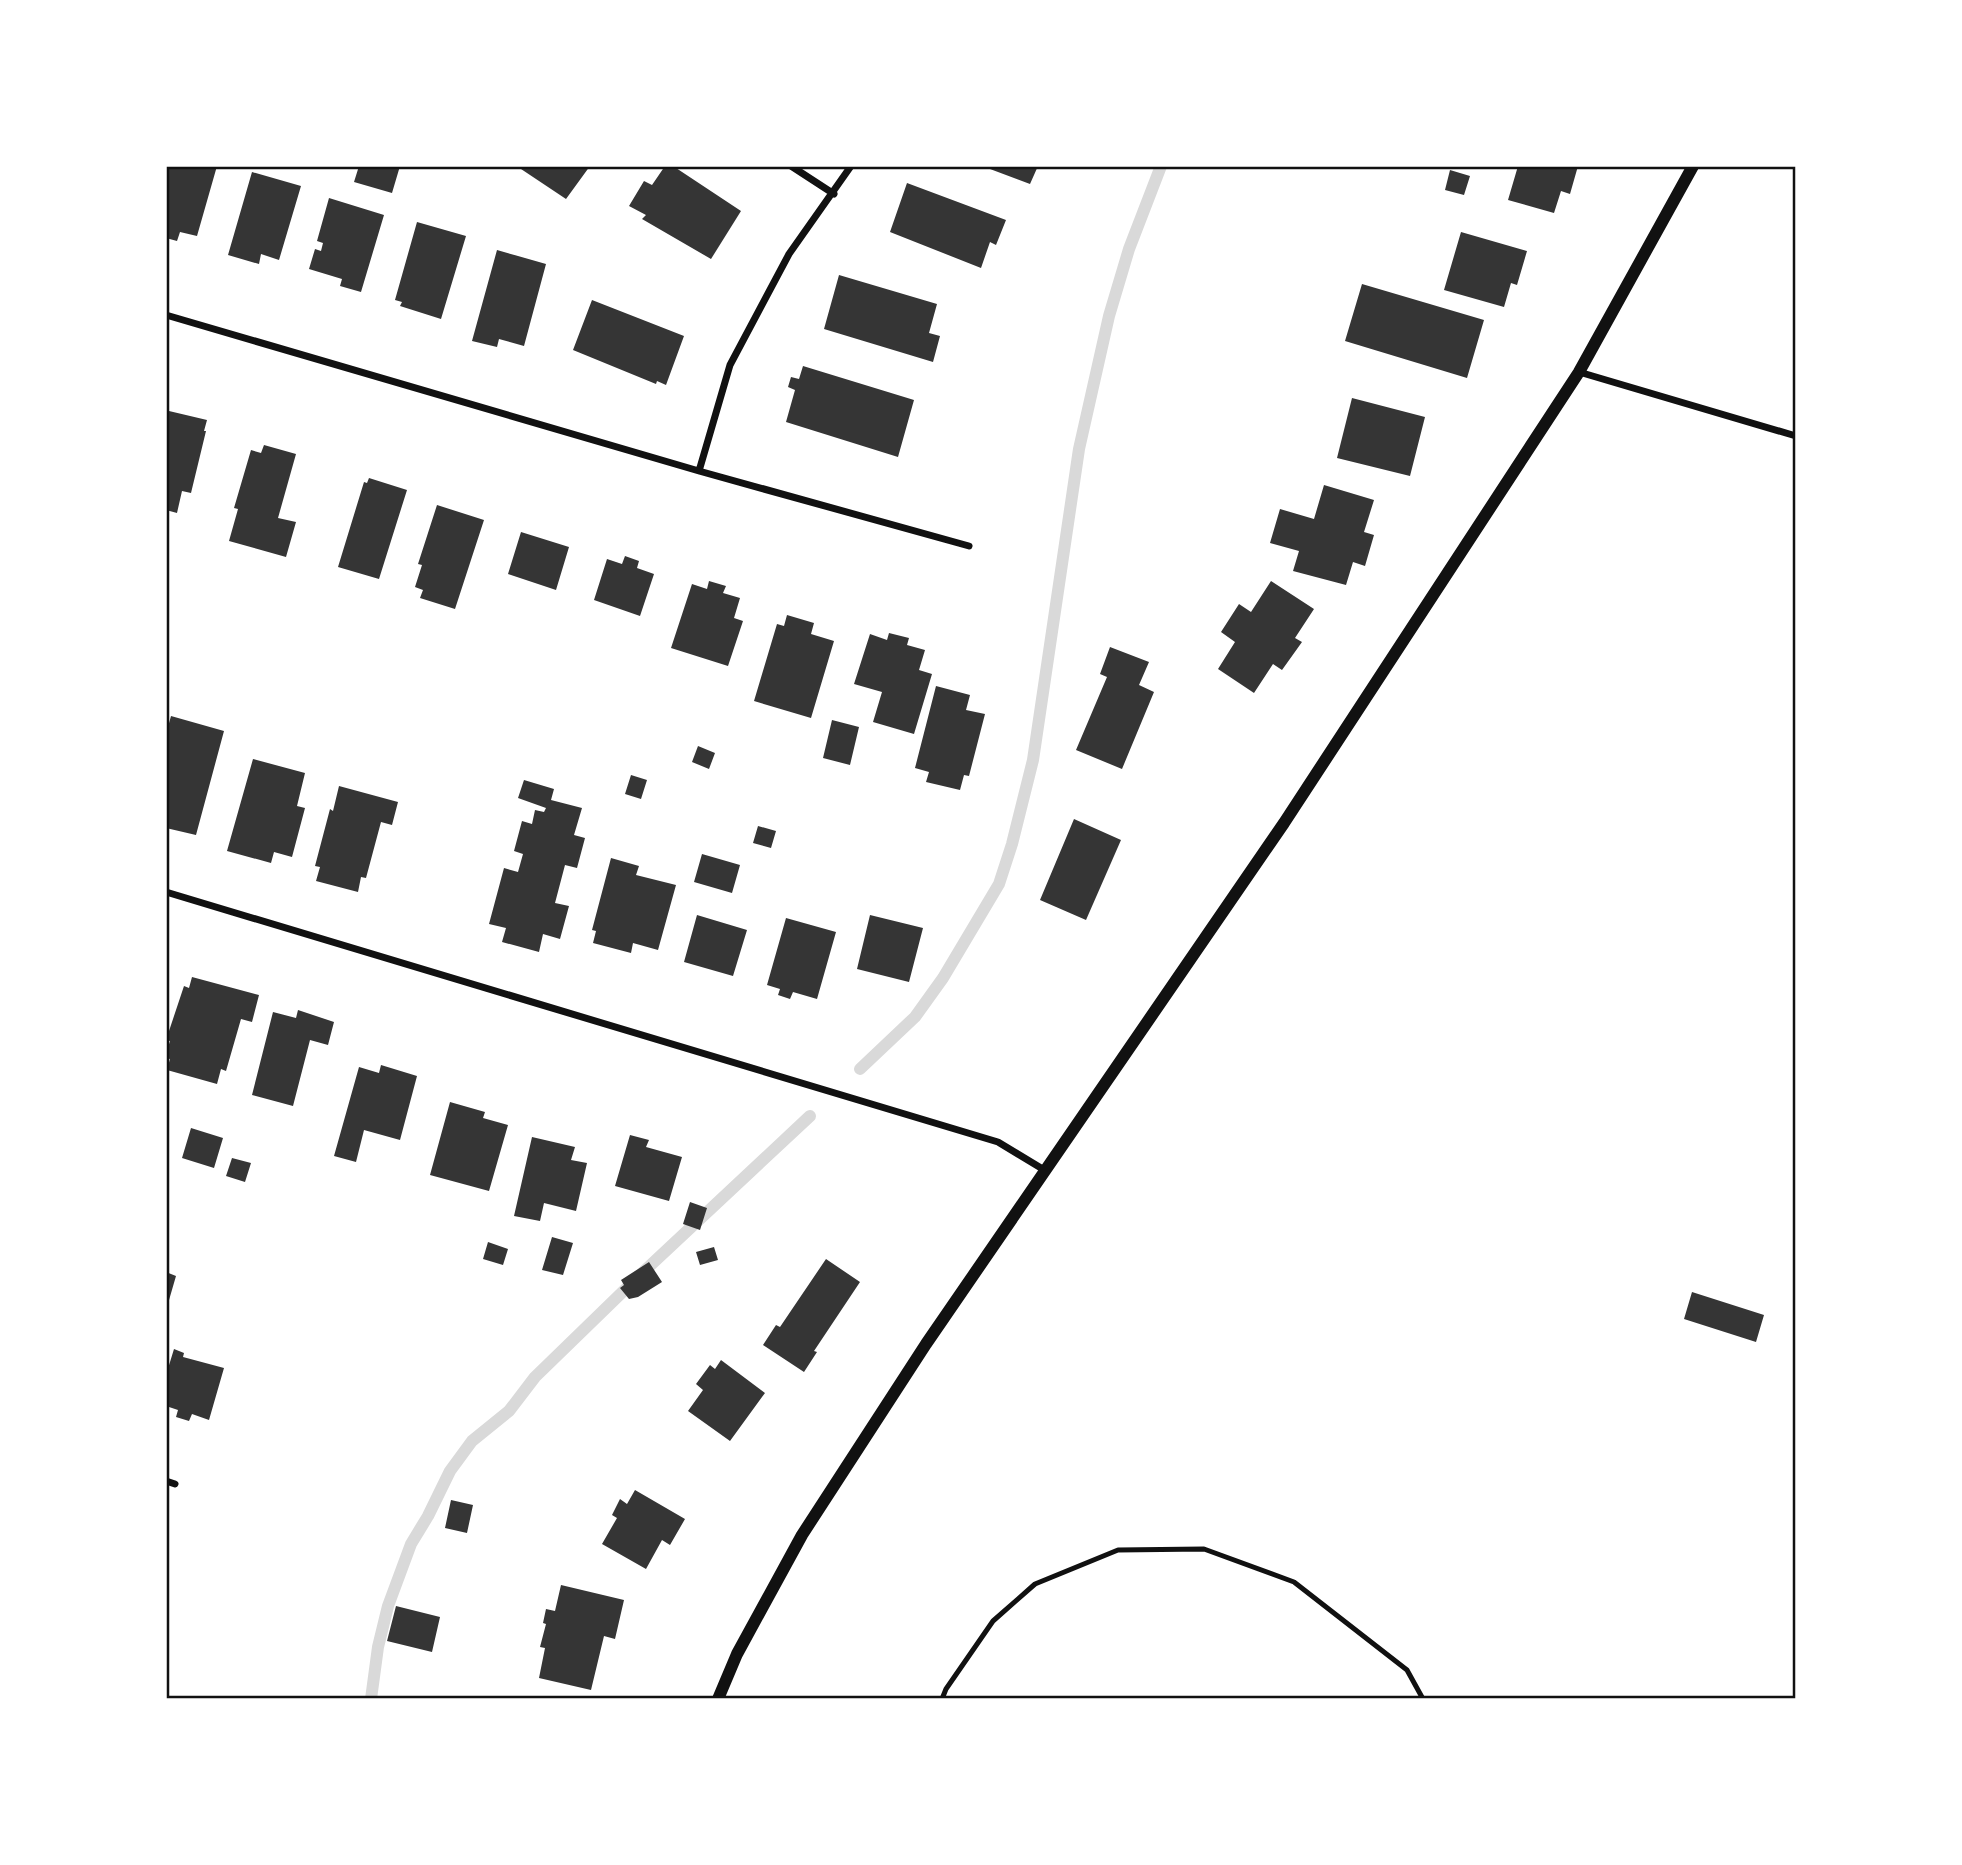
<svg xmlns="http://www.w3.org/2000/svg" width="1962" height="1865" font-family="Roboto,sans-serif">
	<rect width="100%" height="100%" fill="#fff"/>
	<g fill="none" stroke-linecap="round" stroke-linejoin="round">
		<path stroke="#d9d9d9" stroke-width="12" d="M860 1069 915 1017 943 978 999 884 1012 844 1033 760 1079 449 1109 316 1129 249 1161 166
			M371 1699 378 1647 388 1606 411 1544 428 1516 450 1471 472 1441 509 1411 535 1377 640 1275 810 1116"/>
	</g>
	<path fill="#353535" d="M166 166H217L197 236 180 232 177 241 166 238Z
		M359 166H400L392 193 354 182Z
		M523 166H590L566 199 521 169Z
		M665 166H673L741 211 711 259 642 219 646 215 629 206 644 181 652 185Z
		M982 166H1038L1030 184Z
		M1518 166H1578L1570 194 1561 191 1554 213 1508 200Z
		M1450 170 1470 176 1464 195 1445 190Z
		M252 172 301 186 279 260 261 254 259 264 228 255Z
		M907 183 1006 220 996 245 990 242 981 268 890 232Z
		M329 198 384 215 361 292 340 286 342 279 309 269 315 249 321 251 323 243 317 241Z
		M417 222 466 236 441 319 400 306 402 302 395 300Z
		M1461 232 1527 251 1517 285 1511 283 1504 307 1444 290Z
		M497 250 546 264 524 346 499 339 497 347 472 341Z
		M839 275 937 304 929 333 940 336 933 362 824 329Z
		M1362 284 1484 320 1467 378 1345 341Z
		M592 300 684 336 666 385 657 381 656 384 573 350Z
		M803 366 914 400 898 457 786 422 795 390 788 387 791 377 799 379Z
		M1352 398 1425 417 1410 476 1337 458Z
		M169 411 207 420 204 431H206L191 493 182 491 177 513 166 510V422Z
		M264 445 296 454 278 518 296 522 286 557 229 541 238 509 234 508 251 450 261 453Z
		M369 478 407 490 379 579 338 567 364 482 367 483Z
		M1324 485 1374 500 1364 532 1374 535 1365 566 1353 562 1346 585 1293 571 1299 551 1270 543 1280 509 1314 519Z
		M437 505 484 520 455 609 420 598 423 590 415 587 422 565 418 564Z
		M521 532 569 547 556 590 508 574Z
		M625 556 639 561 637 568 654 574 640 616 594 600 607 559 622 564Z
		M709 581 726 586 723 593 740 598 734 618 743 621 728 666 671 648 692 584 707 589Z
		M1271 581 1314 609 1295 638 1302 642 1282 670 1273 664 1254 693 1218 669 1235 642 1221 632 1239 604 1251 612Z
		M787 615 814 623 811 634 834 641 811 718 754 701 777 624 784 626Z
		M889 633 909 638 907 645 925 650 919 670 932 674 914 734 873 722 882 692 854 684 870 634 887 640Z
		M1110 647 1149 662 1139 685 1154 692 1122 769 1076 750 1107 677 1100 674Z
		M936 686 970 695 966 710 985 714 969 776 964 775 960 790 926 782 929 772 915 768Z
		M171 716 224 731 196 835 166 828V734Z
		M832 720 859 727 850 765 823 758Z
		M698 746 715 753 709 769 692 762Z
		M253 759 305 773 297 806 305 808 292 857 274 852 271 863 227 851Z
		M631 775 647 780 641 799 625 794Z
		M524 780 554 789 551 800 582 808 574 835 585 838 577 868 565 865 555 903 569 906 560 939 543 934 539 952 502 942 506 928 489 924 504 868 518 872 523 854 514 851 522 821 532 824 535 810 544 812 546 808 518 798Z
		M339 786 398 802 392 825 381 822 366 878 361 877 358 892 316 881 320 867 315 866 330 809 333 811Z
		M1074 819 1121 840 1086 920 1040 900Z
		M758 826 776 831 771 848 753 843Z
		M702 854 740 865 732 893 694 882Z
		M611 858 639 866 636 875 676 885 658 950 633 943 631 953 593 943 596 931 592 930Z
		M697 915 747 930 733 976 684 962Z
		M870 915 923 928 909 982 857 969Z
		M786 918 836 932 817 999 793 992 790 999 778 995 780 989 767 985Z
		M192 977 259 995 252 1022 241 1019 226 1071 221 1069 217 1084 167 1070 170 1059 166 1058V1054L170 1041 166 1040 184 986 189 988Z
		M298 1010 334 1022 328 1045 310 1040 293 1106 252 1095 273 1012 296 1018Z
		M381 1065 417 1076 400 1140 364 1130 356 1162 334 1156 359 1067 379 1073Z
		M450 1102 485 1112 483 1118 508 1125 489 1191 430 1175Z
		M191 1128 223 1138 214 1168 182 1158Z
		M630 1135 649 1140 646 1147 682 1157 669 1201 615 1186Z
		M532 1137 575 1147 571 1160 587 1163 576 1211 544 1203 540 1221 514 1216Z
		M232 1158 251 1163 245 1182 226 1176Z
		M690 1202 707 1208 700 1230 683 1224Z
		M552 1237 573 1243 563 1275 542 1270Z
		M488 1242 508 1249 503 1265 483 1259Z
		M714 1247 718 1260 700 1265 696 1252Z
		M826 1259 860 1282 814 1351 817 1352 804 1372 763 1345 776 1325 780 1327Z
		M649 1262 662 1282 638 1297 629 1299 620 1288 624 1285 621 1280Z
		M166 1272 176 1276 167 1307H166Z
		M1692 1292 1764 1315 1756 1342 1684 1319Z
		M174 1349 184 1353 183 1357 224 1368 209 1420 192 1414 189 1421 176 1417 178 1410 166 1406V1375Z
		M721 1360 765 1393 730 1441 688 1411 703 1390 696 1384 710 1365 715 1369Z
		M635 1490 685 1519 670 1545 662 1540 646 1569 602 1544 617 1518 612 1515 620 1499 627 1504Z
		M451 1500 473 1505 467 1533 445 1528Z
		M561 1585 624 1600 615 1639 604 1636 591 1690 539 1678 545 1648 540 1647 546 1624 543 1623 546 1609 555 1611Z
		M396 1606 440 1617 432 1652 387 1641Z"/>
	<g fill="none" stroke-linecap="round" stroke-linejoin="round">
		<path stroke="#111" stroke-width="5" d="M942 1699 946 1689 993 1621 1035 1584 1118 1550 1204 1549 1294 1582 1407 1670 1423 1699"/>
		<path stroke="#111" stroke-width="7" d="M791 166 834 194
			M166 315 699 471 969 546
			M1579 372 1796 436
			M699 471 730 365 789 254 851 166
			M166 892 998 1142 1046 1171
			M166 1481 175 1484"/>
		<path stroke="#111" stroke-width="12" d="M718 1699 737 1654 802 1535 926 1344 1284 823 1579 372 1693 166"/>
	</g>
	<rect width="1962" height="1865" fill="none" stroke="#ffffff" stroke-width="336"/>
	<rect x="168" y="168" width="1626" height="1529" fill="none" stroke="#111" stroke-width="2.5"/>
</svg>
